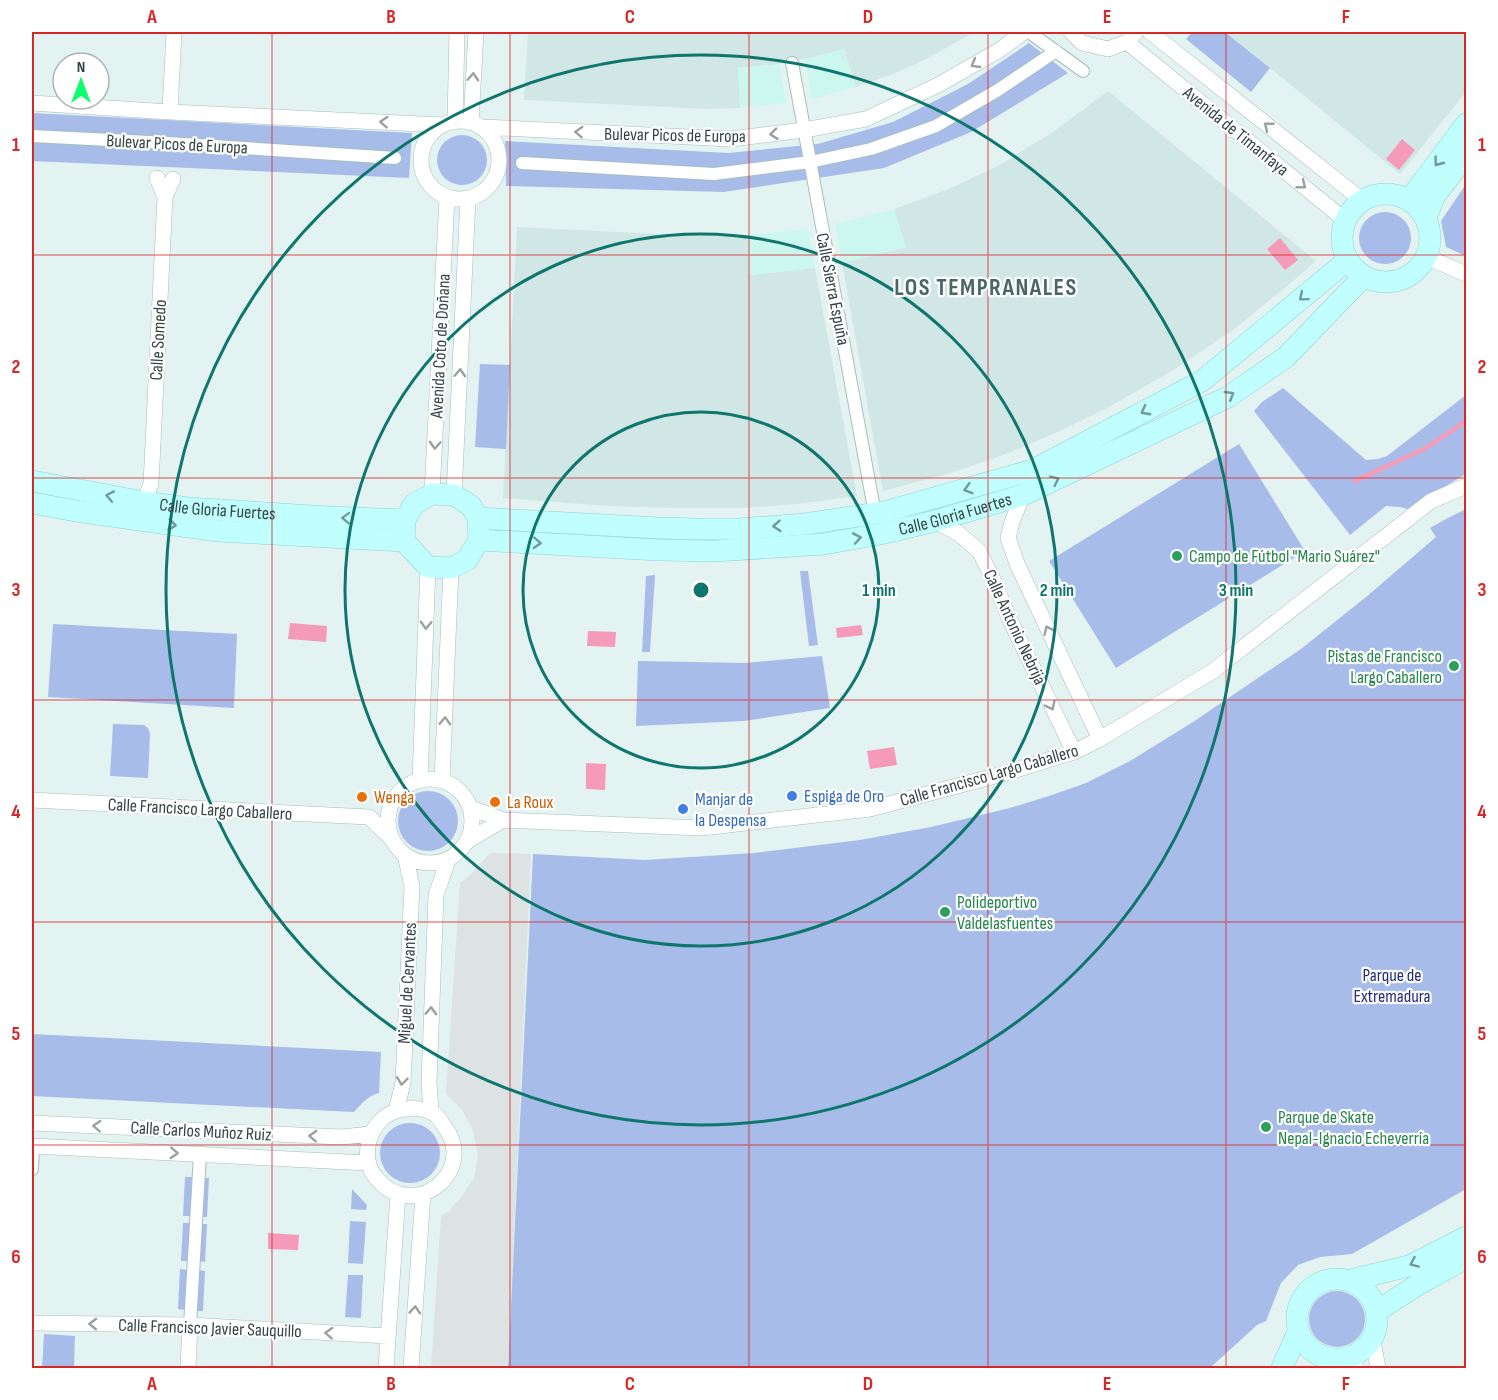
<svg xmlns="http://www.w3.org/2000/svg" width="1498" height="1400" font-family="'Sofia Sans Condensed',sans-serif">
	<rect width="100%" height="100%" fill="#e3f3f2"/>
	<path fill="#d1e7e6" d="M528 32H975L924 60 898 72 856 87 844 49 824 55 779 64 738 68 740 108 707 109 524 100Z
		M1226 32H1466V92L1400 174Z
		M1108 91 1316 261 1292 282 1233 330 1175 369 1111 406 1058 432 1006 454 951 473 883 491 842 263 905 247 894 209 946 190 998 166 1053 132Z
		M517 227 701 236 748 235 750 275 815 268 857 496 797 504 746 508H676L609 506 503 498Z"/>
	<path fill="#ccf7ef" d="M844 49 856 87 812 99 805 59Z
		M779 64 786 103 740 108 738 68Z
		M894 209 906 247 842 263 835 224Z
		M808 229 815 268 750 275 748 235Z"/>
	<path fill="#a8bcea" d="M1192 32H1225L1270 68 1251 92 1186 39Z
		M1029 43 1068 73 971 132 884 168 723 192 506 186 505 141 728 153 818 144 893 122 968 84Z
		M32 113 412 133 409 178 32 161Z
		M437 160a25 25 0 1 1 50 0a25 25 0 1 1-50 0Z
		M1466 184V256L1446 247 1441 221Z
		M1359 238a26 26 0 1 1 52 0a26 26 0 1 1-52 0Z
		M480 364 510 365 506 449 475 447Z
		M1283 388 1366 460 1378 459 1387 456 1466 395V474L1407 509 1400 507 1386 506 1350 535 1254 411 1262 402Z
		M1239 444 1305 551 1116 668 1049 561Z
		M1466 509V1189L1352 1254 1320 1257 1298 1265 1281 1283 1266 1321 1257 1325 1210 1368H508L533 854 645 860 754 853 860 840 931 827 1010 808 1052 795 1086 783 1130 761 1193 722 1301 649 1366 597 1436 537 1430 528 1446 519Z
		M800 571H808L818 645 809 646Z
		M655 575 650 652H642L646 576Z
		M53 624 237 634 234 708 48 697Z
		M822 656 830 708 744 721 636 726 638 661 746 663Z
		M113 724 144 725 148 728 150 734 148 778 110 776Z
		M398 821a30 30 0 1 1 60 0a30 30 0 1 1-60 0Z
		M32 1034 381 1052 379 1093C368 1096 362 1103 354 1112L32 1096Z
		M380 1153a30 30 0 1 1 60 0a30 30 0 1 1-60 0Z
		M185 1177H192L190 1216H183Z
		M204 1178H209L207 1217H201Z
		M352 1189 367 1205 366 1210 351 1209Z
		M350 1221 366 1222 363 1264 348 1263Z
		M183 1223H190L188 1261H181Z
		M201 1224H207L205 1262 199 1261Z
		M180 1269 187 1270 186 1310 178 1309Z
		M199 1270 205 1271 203 1311H197Z
		M348 1275H363L361 1318 345 1317Z
		M1309 1319a28 28 0 1 1 56 0a28 28 0 1 1-56 0Z
		M44 1334 75 1336 74 1368H42Z"/>
	<path fill="#dce3e2" d="M490 853 531 854 508 1368H431L441 1216 448 1212 460 1199 474 1178 478 1157 473 1130 462 1110 446 1094 460 883 471 874Z"/>
	<path fill="#f59ab9" d="M1402 139 1415 150 1399 170 1386 159Z
		M1280 238 1298 260 1285 270 1267 249Z
		M290 623 327 626 326 642 288 639Z
		M861 625 863 635 837 638 836 628Z
		M588 631 616 632 615 647 587 646Z
		M894 747 897 765 870 769 867 751Z
		M586 763 606 764 605 790 586 789Z
		M268 1233 299 1235 298 1250 268 1249Z"/>
	<g fill="none" stroke-linecap="round" stroke-linejoin="round">
		<path stroke="#f59ab9" stroke-width="4.5" d="M1355 481 1426 448 1466 421"/>
		<defs>
			<path id="pedestrian" d="M1029 32 1083 71
				M792 63 875 514
				M32 136 168 143 395 158
				M522 163 714 174 810 162 871 149 936 126 998 90 1056 51
				M32 1169 33 1146
				M190 1325 200 1155"/>
			<path id="minor" d="M1071 32 1082 43 1108 49 1127 42 1136 32
				M1150 32 1363 201
				M1127 42 1346 221
				M32 103 170 112 443 125
				M170 112 174 32
				M421 160a39 39 0 1 1 78 0a39 39 0 1 1-78 0Z
				M455 122 457 32
				M471 123 476 32
				M482 127 731 139 804 130 866 119 938 85 998 51 1024 32
				M157 178 165 197
				M1427 257 1466 274
				M432 494 447 198
				M454 495 468 199
				M1023 495 1012 522 1008 538 1018 566 1100 739
				M144 502 151 484 165 197 173 179
				M935 521 958 533 979 551 992 577 1010 620 1074 752
				M388 821a42 42 0 1 1 84 0a42 42 0 1 1-84 0Z
				M420 780 428 567
				M442 780 451 568
				M32 800 369 817 390 837
				M471 808 503 820 702 828 870 809 1006 773 1074 752 1100 739 1213 671 1431 501 1466 486
				M469 840 503 820
				M414 1108C420 1109 427 1110 432 1112 437 1115 441 1121 444 1126 479 1170 415 1223 377 1179 358 1158 369 1120 396 1111 401 1109 409 1109 414 1108Z
				M396 1111 403 1083 412 886 405 855
				M431 1112 429 1083 436 895 448 860
				M32 1123 341 1137 371 1134
				M32 1146 368 1163
				M32 1323 190 1325 388 1336
				M1373 1341 1378 1368
				M1351 1359 1356 1368
				M188 1368 190 1325
				M386 1368 398 1194
				M411 1368 423 1194"/>
			<g id="secondary">
				<circle cx="1386" cy="238" r="44"/>
				<path d="M1409 200 1466 124"/>
				<path d="M1426 218 1434 197 1466 155"/>
				<path id="s1" d="M32 481 144 502 188 508 328 517 405 520"/>
				<path d="M432 494 454 495 471 506 478 518 479 540 467 560 451 568 428 567 404 541 405 520 414 504Z"/>
				<path d="M32 503 76 511 218 531 404 541"/>
				<path d="M478 518 658 528 698 529H738L805 524 884 512 1033 470 1202 381 1348 260"/>
				<path id="s2" d="M479 540 659 550 715 551 824 544 880 534 935 521 1023 495 1228 397 1286 357 1364 276"/>
				<circle cx="1337" cy="1319" r="40"/>
				<path d="M1351 1280 1409 1266 1466 1237"/>
				<path d="M1377 1311 1419 1284 1466 1258"/>
				<path d="M1282 1368 1298 1332"/>
			</g>
		</defs>
		<use href="#pedestrian" stroke="#a5bfbc" stroke-width="14"/>
		<use href="#minor" stroke="#a5bfbc" stroke-width="16"/>
		<use href="#secondary" stroke="#8dd2d1" stroke-width="22"/>
		<use href="#pedestrian" stroke="#fff" stroke-width="12"/>
		<use href="#minor" stroke="#fff" stroke-width="15"/>
		<use href="#secondary" stroke="#c1ffff" stroke-width="21"/>
	</g>
	<defs><path id="oneway-chevron" d="M-2-3.5L2.5 0L-2 3.5" fill="none" stroke-width="1.6" stroke-linecap="round" stroke-linejoin="round" transform="scale(1.5)"/></defs>
	<g stroke="#99a2a0">
		<use href="#oneway-chevron" transform="translate(975 64) rotate(150)"/>
		<use href="#oneway-chevron" transform="translate(473 77) rotate(-87)"/>
		<use href="#oneway-chevron" transform="translate(384 122) rotate(-177)"/>
		<use href="#oneway-chevron" transform="translate(1268 126) rotate(-141)"/>
		<use href="#oneway-chevron" transform="translate(579 132) rotate(-177)"/>
		<use href="#oneway-chevron" transform="translate(774 134) rotate(173)"/>
		<use href="#oneway-chevron" transform="translate(1302 185) rotate(39)"/>
		<use href="#oneway-chevron" transform="translate(460 373) rotate(-87)"/>
		<use href="#oneway-chevron" transform="translate(435 445) rotate(93)"/>
		<use href="#oneway-chevron" transform="translate(426 625) rotate(92)"/>
		<use href="#oneway-chevron" transform="translate(1048 630) rotate(-115)"/>
		<use href="#oneway-chevron" transform="translate(1051 706) rotate(64)"/>
		<use href="#oneway-chevron" transform="translate(445 721) rotate(-88)"/>
		<use href="#oneway-chevron" transform="translate(431 1011) rotate(-88)"/>
		<use href="#oneway-chevron" transform="translate(402 1081) rotate(97)"/>
		<use href="#oneway-chevron" transform="translate(97 1126) rotate(-177)"/>
		<use href="#oneway-chevron" transform="translate(313 1136) rotate(-177)"/>
		<use href="#oneway-chevron" transform="translate(174 1153) rotate(3)"/>
		<use href="#oneway-chevron" transform="translate(415 1310) rotate(-86)"/>
		<use href="#oneway-chevron" transform="translate(93 1324) rotate(-179)"/>
		<use href="#oneway-chevron" transform="translate(329 1333) rotate(-177)"/>
	</g>
	<g stroke="#739997">
		<use href="#oneway-chevron" transform="translate(1438 162) rotate(127)"/>
		<use href="#oneway-chevron" transform="translate(1303 297) rotate(140)"/>
		<use href="#oneway-chevron" transform="translate(1230 395) rotate(-31)"/>
		<use href="#oneway-chevron" transform="translate(1145 411) rotate(152)"/>
		<use href="#oneway-chevron" transform="translate(1055 480) rotate(-26)"/>
		<use href="#oneway-chevron" transform="translate(968 489) rotate(164)"/>
		<use href="#oneway-chevron" transform="translate(110 496) rotate(-169)"/>
		<use href="#oneway-chevron" transform="translate(346 518) rotate(-178)"/>
		<use href="#oneway-chevron" transform="translate(172 525) rotate(7)"/>
		<use href="#oneway-chevron" transform="translate(777 526) rotate(176)"/>
		<use href="#oneway-chevron" transform="translate(857 538) rotate(-10)"/>
		<use href="#oneway-chevron" transform="translate(537 543) rotate(3)"/>
		<use href="#oneway-chevron" transform="translate(1414 1263) rotate(156)"/>
	</g>
	<path fill="none" stroke="#d62828" stroke-width="1.5" stroke-opacity="0.55" d="M272 32V1368M510 32V1368M749 32V1368M988 32V1368M1226 32V1368M32 255H1466M32 478H1466M32 700H1466M32 922H1466M32 1145H1466"/>
	<g fill="none" stroke="#0f766e" stroke-width="3">
		<circle cx="701" cy="590" r="178"/>
		<circle cx="701" cy="590" r="356"/>
		<circle cx="701" cy="590" r="535"/>
	</g>
	<g fill="#2e9e5b" stroke="#fff" stroke-width="2">
		<circle cx="1177" cy="556" r="6"/>
		<circle cx="1454" cy="666" r="6"/>
		<circle cx="945" cy="912" r="6"/>
		<circle cx="1266" cy="1127" r="6"/>
	</g>
	<g fill="#3f7fe0" stroke="#fff" stroke-width="2">
		<circle cx="792" cy="796" r="6"/>
		<circle cx="683" cy="809" r="6"/>
	</g>
	<g fill="#e8710a" stroke="#fff" stroke-width="2">
		<circle cx="362" cy="797" r="6"/>
		<circle cx="495" cy="802" r="6"/>
	</g>
	<g text-anchor="middle" stroke-width="4.5" stroke-linejoin="round" paint-order="stroke">
		<g font-size="18" fill="#334542" stroke="#fff">
			<text transform="translate(1236 131) rotate(39)" y="6">Avenida de Timanfaya</text>
			<text transform="translate(675 135) rotate(1)" y="6">Bulevar Picos de Europa</text>
			<text transform="translate(177 144) rotate(3)" y="6">Bulevar Picos de Europa</text>
			<text transform="translate(833 289) rotate(79)" y="6">Calle Sierra Espuña</text>
			<text transform="translate(158 340) rotate(-87)" y="6">Calle Somedo</text>
			<text transform="translate(440 346) rotate(-87)" y="6">Avenida Coto de Doñana</text>
			<text dy="6" stroke="none"><textPath href="#s1" startOffset="188">Calle Gloria Fuertes</textPath></text>
			<text dy="6" stroke="none"><textPath href="#s2" startOffset="480">Calle Gloria Fuertes</textPath></text>
			<text transform="translate(1015 627) rotate(65)" y="6">Calle Antonio Nebrija</text>
			<text transform="translate(989 775) rotate(-16)" y="6">Calle Francisco Largo Caballero</text>
			<text transform="translate(200 809) rotate(3)" y="6">Calle Francisco Largo Caballero</text>
			<text transform="translate(407 983) rotate(-87)" y="6">Miguel de Cervantes</text>
			<text transform="translate(201 1131) rotate(3)" y="6">Calle Carlos Muñoz Ruiz</text>
			<text transform="translate(210 1328) rotate(2)" y="6">Calle Francisco Javier Sauquillo</text>
		</g>
		<g font-size="18" fill="#27864d" stroke="#fff" text-anchor="start">
			<text x="1189" y="562">Campo de Fútbol "Mario Suárez"</text>
			<text x="1442" y="662" text-anchor="end">Pistas de Francisco<tspan x="1442" dy="21">Largo Caballero</tspan></text>
			<text x="957" y="908">Polideportivo<tspan x="957" dy="21">Valdelasfuentes</tspan></text>
			<text x="1278" y="1123">Parque de Skate<tspan x="1278" dy="21">Nepal-Ignacio Echeverría</tspan></text>
		</g>
		<g font-size="18" fill="#366cbe" stroke="#fff" text-anchor="start">
			<text x="804" y="802">Espiga de Oro</text>
			<text x="695" y="805">Manjar de<tspan x="695" dy="21">la Despensa</tspan></text>
		</g>
		<g font-size="18" fill="#c56008" stroke="#fff" text-anchor="start">
			<text x="374" y="803">Wenga</text>
			<text x="507" y="808">La Roux</text>
		</g>
		<g font-size="18" fill="#232e7a" stroke="#fff">
			<text x="1392" y="981">Parque de<tspan x="1392" dy="21">Extremadura</tspan></text>
		</g>
		<g font-size="24" font-weight="bold" letter-spacing="1.5" fill="#496864" stroke="#fff">
			<text x="986" y="295">LOS TEMPRANALES</text>
		</g>
	</g>
	<circle cx="701" cy="590" r="9" fill="#0f766e" stroke="#fff" stroke-width="3"/>
	<g font-size="18" text-anchor="middle" font-weight="bold" fill="#0f766e" stroke="#fff" stroke-width="4.5" stroke-linejoin="round" paint-order="stroke">
		<text x="879" y="596">1 min</text>
		<text x="1057" y="596">2 min</text>
		<text x="1236" y="596">3 min</text>
	</g>
	<rect width="1498" height="1400" fill="none" stroke="#ffffff" stroke-width="66"/>
	<g transform="translate(81 81)"><circle r="28" fill="#ffffff" stroke="#adb5b3" stroke-width="1.5"/>
	<path d="M0-4.5L10 22L0 15L-10 22Z" fill="#0eff6e"/>
	<text y="-9" font-size="16" font-weight="bold" text-anchor="middle" fill="#334542">N</text>
	</g>
	<rect x="33" y="33" width="1432" height="1334" fill="none" stroke="#d62828" stroke-width="2"/>
	<g font-size="20" text-anchor="middle" font-weight="bold" fill="#d62828">
		<text x="152" y="23">A</text>
		<text x="391" y="23">B</text>
		<text x="630" y="23">C</text>
		<text x="868" y="23">D</text>
		<text x="1107" y="23">E</text>
		<text x="1346" y="23">F</text>
		<text x="16" y="151">1</text>
		<text x="1482" y="151">1</text>
		<text x="16" y="373">2</text>
		<text x="1482" y="373">2</text>
		<text x="16" y="596">3</text>
		<text x="1482" y="596">3</text>
		<text x="16" y="818">4</text>
		<text x="1482" y="818">4</text>
		<text x="16" y="1040">5</text>
		<text x="1482" y="1040">5</text>
		<text x="16" y="1263">6</text>
		<text x="1482" y="1263">6</text>
		<text x="152" y="1390">A</text>
		<text x="391" y="1390">B</text>
		<text x="630" y="1390">C</text>
		<text x="868" y="1390">D</text>
		<text x="1107" y="1390">E</text>
		<text x="1346" y="1390">F</text>
	</g>
</svg>
